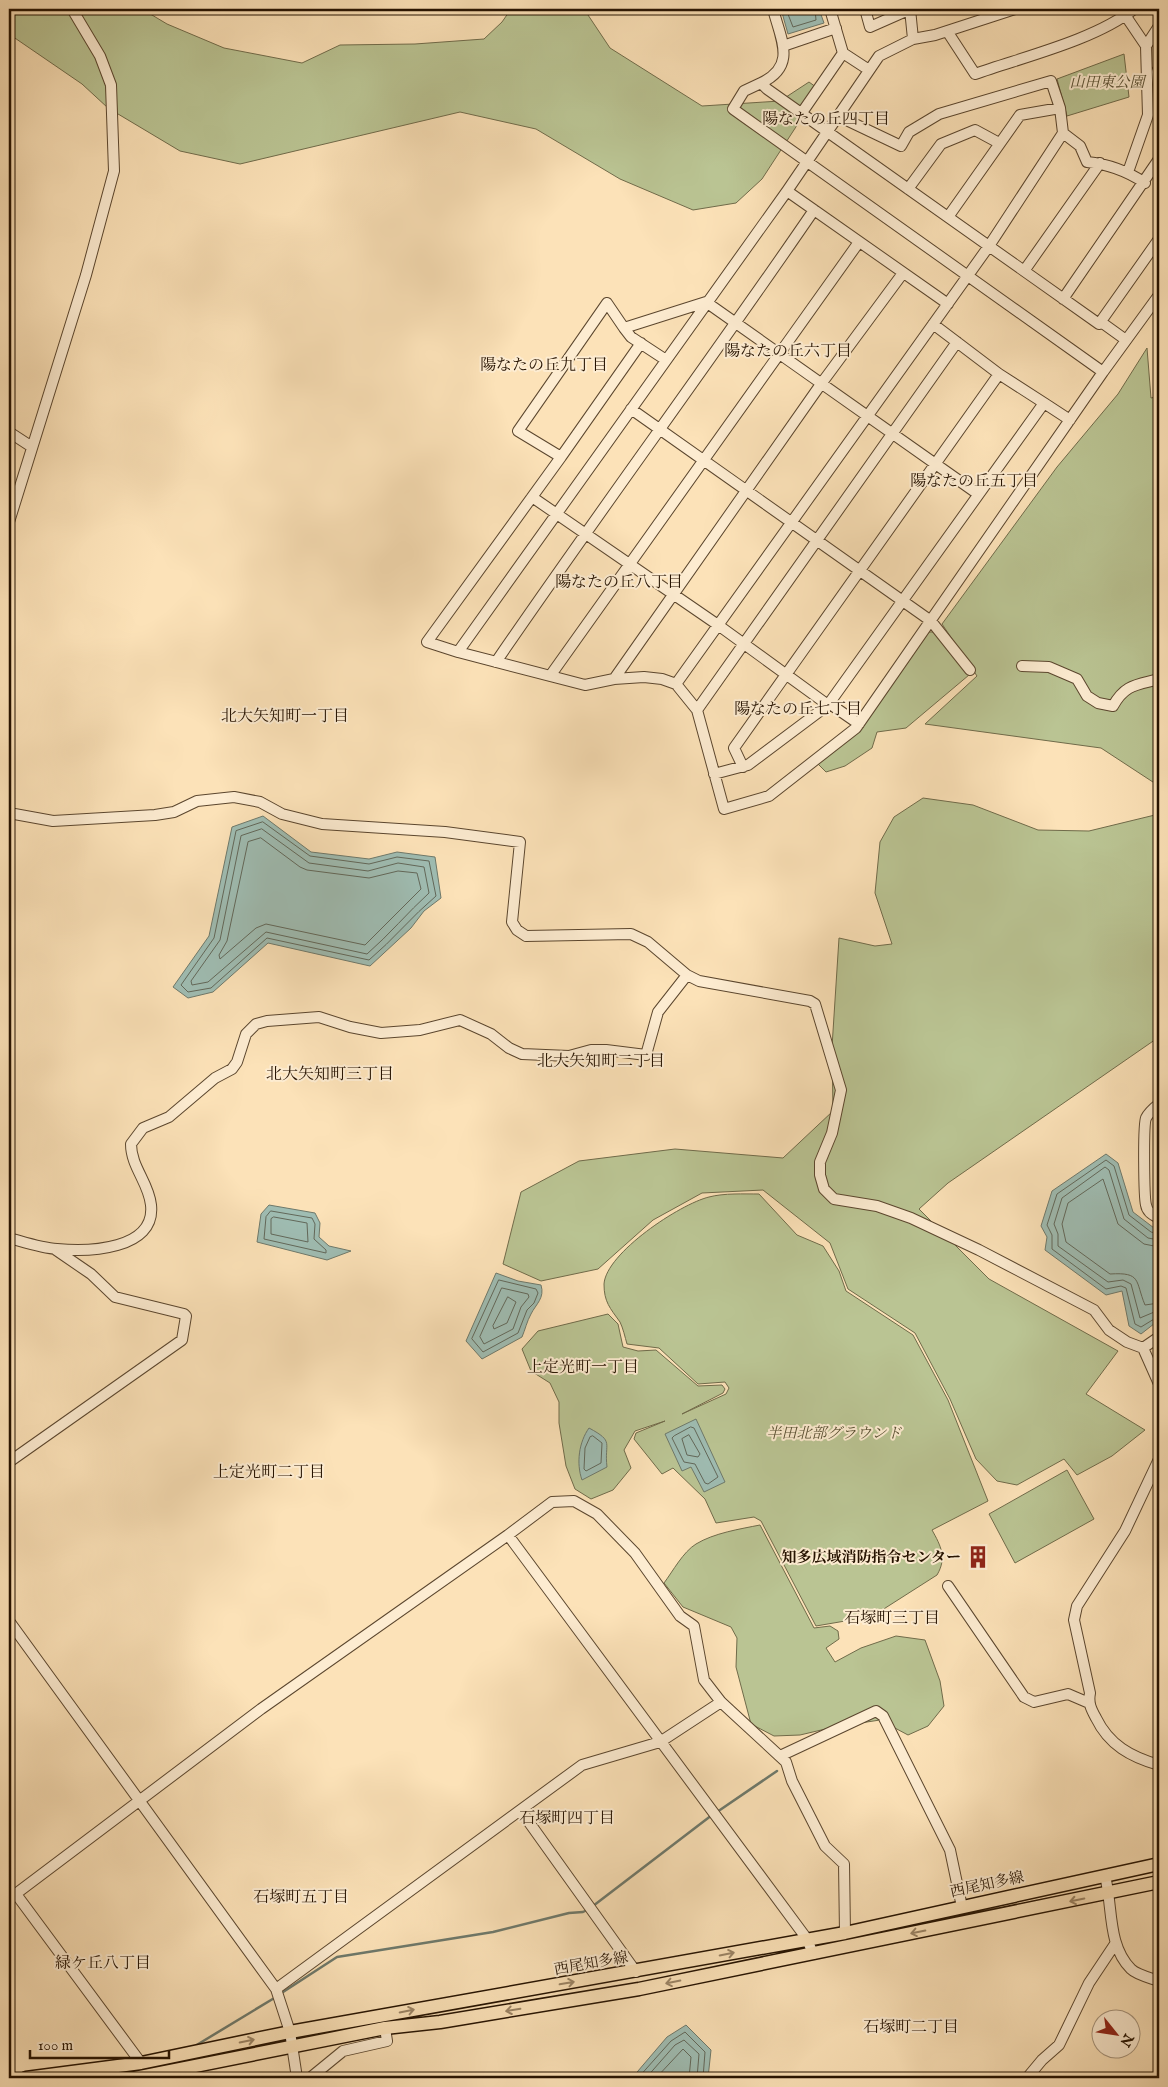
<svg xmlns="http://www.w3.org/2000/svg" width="1168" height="2087" font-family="'IM FELL English','Noto Serif JP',serif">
	<rect width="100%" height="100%" fill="#fce2b8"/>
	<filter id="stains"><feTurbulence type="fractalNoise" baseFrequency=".004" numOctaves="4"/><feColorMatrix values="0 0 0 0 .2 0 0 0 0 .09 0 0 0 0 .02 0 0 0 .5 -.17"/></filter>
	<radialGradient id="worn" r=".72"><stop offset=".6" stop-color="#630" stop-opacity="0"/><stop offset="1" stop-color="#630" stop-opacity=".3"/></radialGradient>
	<path fill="#bac493" stroke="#706b4a" d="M9 9H142L167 24 224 48 302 63 340 45 415 44 484 39 502 22 511 9H584L610 48 702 106 780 101 809 82 820 90 762 179 736 203 693 210 620 179 536 129 460 112 240 164 180 151 108 108 82 84 9 34Z
		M1124 54 1129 97 1067 116 1057 79Z
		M1147 348 1151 398 1159 396V786L1101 748 925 724 977 676 942 624 1057 467 1118 394Z
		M929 632H935L969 675 906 728 877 732 872 748 845 766 826 772 818 764 859 732Z
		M923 798 973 805 1038 830 1089 831 1159 814V1037L948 1183 919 1209 989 1279 1118 1351 1086 1394 1145 1430 1112 1456 1077 1475 1064 1459 1017 1485 997 1481 976 1459 950 1399 915 1333 848 1289 830 1243 763 1190 702 1193 653 1220 598 1269 541 1281 503 1264 521 1192 579 1161 675 1149 783 1158 833 1111 832 1047 839 938 875 946 892 944 875 893 880 842 894 817Z
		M759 1194 797 1235 823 1246 839 1271 846 1291 913 1335 948 1400 988 1501 932 1530C941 1546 947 1558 937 1575L879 1612 851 1620 816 1626 761 1521 754 1517 716 1523 705 1499 673 1468 662 1474 634 1439 636 1433 665 1421 635 1431 624 1450 631 1468 613 1490 591 1499 575 1489 566 1466 559 1423V1402L550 1383 531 1371 522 1349 538 1331 608 1314 618 1324 623 1347 638 1351 656 1350 698 1386 722 1385 725 1389 723 1393 682 1414 726 1394 729 1388 725 1382 698 1384 659 1348 627 1344C625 1337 623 1328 620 1322 610 1308 604 1302 604 1284 606 1253 680 1204 709 1197 724 1193 744 1194 759 1194Z
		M1067 1470 1094 1519 1015 1563 989 1514Z
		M760 1525 814 1628 830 1626 838 1631 839 1639 826 1648 835 1662 861 1648 896 1636 925 1640 940 1681 944 1706 928 1726 908 1735 880 1720 834 1727 800 1735 774 1736 751 1724 736 1667 737 1638 731 1627 683 1607 664 1583C673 1571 683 1552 696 1544 714 1533 740 1529 760 1525Z"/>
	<path fill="#9fbdb3" stroke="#6e796b" d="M781 9H819L824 23 788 34Z
		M263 816 311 852 369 859 397 852 435 857 441 898 424 911 411 928 370 966 268 943 213 992 188 998 173 987 209 936 232 827Z
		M1106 1154 1118 1163 1133 1212 1154 1228 1159 1229V1320L1141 1334 1129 1326 1122 1291 1106 1295 1045 1250 1047 1237 1041 1226 1052 1191Z
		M269 1205 315 1213 320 1223 319 1237 329 1246 351 1251 327 1260 257 1242 261 1214Z
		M496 1273 518 1281 541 1285C545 1298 536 1304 531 1314 527 1321 525 1330 522 1337L482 1359 466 1341Z
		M696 1419 725 1482 704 1492 691 1467 682 1471 665 1434Z
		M589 1428C615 1442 604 1442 607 1467L582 1480C576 1463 579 1442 589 1428Z
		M686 2025 711 2050 708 2078H632L667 2037Z"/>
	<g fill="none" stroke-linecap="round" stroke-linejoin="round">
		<path stroke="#62685a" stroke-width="1" d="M786 9 793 27 816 20 815 9
			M263 822 310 856 369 864 397 857 429 861 436 896C412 916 393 940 369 960L267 938 211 988 188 992 181 985 214 938 236 831Z
			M262 829 309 863 368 871 398 863 424 867 429 893C408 912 389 935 367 954L266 932 208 982 192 985 191 981 220 940 241 836Z
			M261 838 300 867 307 870 369 878 398 871 417 873 421 889 365 945 266 924 256 928 220 959 219 955 227 941 248 842Z
			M271 1211 312 1218 315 1224 314 1239 326 1250V1253L264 1239 266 1217Z
			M274 1217 307 1223 308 1242 271 1234V1219Z
			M1159 1234 1151 1232 1129 1215 1114 1166 1106 1160 1057 1194 1047 1225 1052 1235V1249L1106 1289 1121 1286 1126 1288 1135 1324 1141 1327 1159 1316
			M1159 1240 1148 1238 1124 1219 1109 1170 1105 1167 1062 1198 1054 1224 1058 1234V1246L1108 1282 1123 1280 1131 1284 1140 1318 1159 1310
			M1159 1247 1144 1244 1118 1224 1103 1179 1068 1203 1062 1224 1066 1242 1110 1274C1142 1272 1135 1281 1145 1305L1159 1303
			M499 1280 536 1289 538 1293 534 1303 527 1310 518 1333 483 1352 472 1339Z
			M502 1288 528 1294 529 1297 521 1307 513 1329 484 1344 480 1337Z
			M508 1297 516 1302 507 1323 494 1329 493 1326Z
			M691 1427 694 1428 718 1477 708 1484 705 1483 695 1464 684 1462 672 1438 674 1436Z
			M689 1435 700 1454 698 1457 687 1455 682 1439Z
			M593 1436 602 1443 601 1463 586 1471 584 1469 585 1448 590 1437Z
			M638 2078 671 2041 685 2032 705 2052 703 2078
			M646 2078 675 2045 684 2040 699 2054 697 2078
			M656 2078 683 2049 691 2057 689 2078"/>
		<path stroke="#6e796b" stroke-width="2.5" d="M717 1812 777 1771
			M593 1906 712 1815
			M280 1994 337 1957 493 1932 569 1913 583 1912 589 1909
			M195 2046 276 1997
			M197 2070 198 2078"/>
		<defs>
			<path id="minor" d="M773 9C781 40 797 66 761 83L767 89 1099 324 1159 239
				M830 9 843 53 869 70
				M865 9 870 27 904 12H910
				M910 9 913 39 935 35 1015 9
				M1121 9 1146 46
				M947 31 975 74C1023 57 1095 40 1134 9
				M913 39 879 56 787 191 458 652 585 685 614 679 644 677 662 679 676 684 697 710 724 809 769 796 856 728 1103 372 1159 295
				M783 46 836 28
				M1159 68 1157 72 1159 96
				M761 83 744 91 733 109 1103 372
				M801 114 843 53
				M1063 133 1080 146 1087 162C1108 164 1127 171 1145 183
				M1128 172 1148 115 1146 46 1159 26
				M908 189 941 144 975 130 999 143
				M787 191 948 304
				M948 217 1020 115 1060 108
				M1024 271 1100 163
				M1063 299 1159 159
				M1101 322 1126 340
				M624 328 631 337 666 360
				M1044 403 1070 420
				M631 409 931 621 970 670
				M9 432 32 447
				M561 457 641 343
				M532 497 718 625 828 705
				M9 522 86 275 114 171 111 85 100 56 72 9
				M458 652 427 642 561 457 518 431 607 303 624 328 706 302 978 494
				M496 662C600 510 710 362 814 210
				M1022 666 1049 667 1077 679 1087 696 1098 703 1113 706C1125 684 1137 685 1159 679
				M550 676 859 242
				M614 679 821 384 903 273
				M676 684 989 246 1063 133 1060 108 1051 81 939 114 909 132 901 146 838 116
				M830 704 859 724
				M697 710 957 342
				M743 767 734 748 999 374
				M714 774 748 765 828 705 1044 403 999 374 933 324
				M9 813 53 821 155 815 174 812 197 801 234 797 260 802 282 814 322 824 445 832 520 842 512 922 517 930 526 936 631 934 648 942 687 975 699 981 810 1001 815 1004 841 1090 832 1133 820 1162V1175L824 1189 834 1199 877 1206 911 1218 979 1250 1094 1310 1109 1330 1127 1342 1143 1348 1159 1384
				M1159 1104C1154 1108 1149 1112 1146 1118 1143 1125 1144 1198 1146 1205 1147 1212 1154 1216 1159 1218
				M9 1238C24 1242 41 1248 57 1249 88 1252 156 1250 151 1205 149 1183 131 1167 131 1144L143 1128 169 1117 215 1078 232 1069 237 1062 246 1034 256 1024 267 1021 319 1017 350 1027 381 1033 420 1030 460 1020 491 1034 509 1048 522 1054 569 1056 591 1050H606L646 1055 658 1012 687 975
				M1143 1348 1159 1337
				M1159 1459 1125 1531 1077 1606 1074 1620 1090 1693C1088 1703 1091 1709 1096 1718 1109 1745 1131 1757 1159 1765
				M9 1462 182 1340 186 1316 184 1314 115 1297 91 1274 56 1250
				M508 1535 807 1939 813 1954
				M948 1586 1024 1697 1034 1702 1068 1694 1089 1703
				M9 1621 276 1989 290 2032 297 2078
				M780 1756 876 1711 883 1716 950 1850 962 1907
				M521 1811 636 1972
				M1105 1876C1113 1906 1107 1945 1131 1969 1137 1975 1151 1978 1159 1981
				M16 1894 141 2063
				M9 1899 261 1709 508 1535 552 1502 574 1501 597 1514 635 1553 680 1616 694 1626 704 1680 721 1702 786 1762 792 1781 825 1846 844 1864 845 1933
				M276 1989 582 1765 660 1742 721 1702
				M310 2078 343 2051 387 2041 385 2028
				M1027 2078 1042 2060 1059 2045 1089 1983 1115 1944"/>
			<path id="major" d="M26 2078 141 2063 290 2032 845 1933 1159 1864
				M135 2078 385 2028 440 2022 639 1989 1159 1882"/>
		</defs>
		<use href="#minor" stroke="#5b462e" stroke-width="12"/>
		<use href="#major" stroke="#251200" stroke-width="15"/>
		<use href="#minor" stroke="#fdecd1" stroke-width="10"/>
		<use href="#major" stroke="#fce2b8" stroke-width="12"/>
	</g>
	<defs><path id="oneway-shaft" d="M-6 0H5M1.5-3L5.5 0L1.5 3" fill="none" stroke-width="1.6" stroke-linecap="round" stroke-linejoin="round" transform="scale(1.25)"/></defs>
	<g stroke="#9b8465">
		<use href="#oneway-shaft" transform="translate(1077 1900) rotate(168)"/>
		<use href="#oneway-shaft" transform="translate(918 1932) rotate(169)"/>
		<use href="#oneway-shaft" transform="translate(727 1954) rotate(-11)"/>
		<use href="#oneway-shaft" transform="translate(673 1982) rotate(169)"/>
		<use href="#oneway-shaft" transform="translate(567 1983) rotate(-10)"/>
		<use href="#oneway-shaft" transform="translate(513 2010) rotate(171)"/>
		<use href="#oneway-shaft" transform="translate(407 2011) rotate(-11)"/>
		<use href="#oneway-shaft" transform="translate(247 2041) rotate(-12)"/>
	</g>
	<defs>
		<symbol id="building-bare" viewBox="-9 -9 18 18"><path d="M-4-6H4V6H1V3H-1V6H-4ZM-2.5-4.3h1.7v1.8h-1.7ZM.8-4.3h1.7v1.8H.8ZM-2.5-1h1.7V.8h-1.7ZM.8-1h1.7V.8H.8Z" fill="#8f2418" stroke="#fdecd1" stroke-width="2.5" paint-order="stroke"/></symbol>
	</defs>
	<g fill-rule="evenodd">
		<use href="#building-bare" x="962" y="1541" width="32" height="32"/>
	</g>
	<g text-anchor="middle" stroke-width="4" stroke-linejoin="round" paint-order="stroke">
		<g font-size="15" font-style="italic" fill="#595033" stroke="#fdecd1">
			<text x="1107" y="87">山田東公園</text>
			<text x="834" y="1438">半田北部グラウンド</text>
		</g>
		<g font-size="15" font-weight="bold" fill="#251200" stroke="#fdecd1" text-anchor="end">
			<text x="961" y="1562">知多広域消防指令センター</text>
		</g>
		<g font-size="15" fill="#251200" stroke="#fdecd1">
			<text transform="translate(987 1884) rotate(-12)" y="5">西尾知多線</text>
			<text transform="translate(591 1963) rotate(-10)" y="5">西尾知多線</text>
		</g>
		<g font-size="16" fill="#251200" stroke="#fdecd1">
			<text x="826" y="124">陽なたの丘四丁目</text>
			<text x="788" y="356">陽なたの丘六丁目</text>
			<text x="544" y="370">陽なたの丘九丁目</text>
			<text x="974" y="486">陽なたの丘五丁目</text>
			<text x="619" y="587">陽なたの丘八丁目</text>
			<text x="798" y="714">陽なたの丘七丁目</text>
			<text x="285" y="721">北大矢知町一丁目</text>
			<text x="601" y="1066">北大矢知町二丁目</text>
			<text x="330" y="1079">北大矢知町三丁目</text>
			<text x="583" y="1372">上定光町一丁目</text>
			<text x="269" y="1477">上定光町二丁目</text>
			<text x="892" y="1623">石塚町三丁目</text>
			<text x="567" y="1823">石塚町四丁目</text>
			<text x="301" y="1902">石塚町五丁目</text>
			<text x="103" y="1968">緑ケ丘八丁目</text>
			<text x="911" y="2032">石塚町二丁目</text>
		</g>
	</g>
	<rect width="1168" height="2087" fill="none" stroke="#fce2b8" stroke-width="30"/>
	<rect x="10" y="10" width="1148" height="2067" fill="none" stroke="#251200" stroke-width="2.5"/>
	<rect x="15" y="15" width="1138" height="2057" fill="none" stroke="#251200"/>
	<g transform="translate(1116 2034) rotate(120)"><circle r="24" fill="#fdecd1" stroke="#a7957d"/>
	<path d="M0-4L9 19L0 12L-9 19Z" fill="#8f2418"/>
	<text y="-8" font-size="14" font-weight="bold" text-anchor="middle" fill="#251200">N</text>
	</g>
	<path d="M30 2050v8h139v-8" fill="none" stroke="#251200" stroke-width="2.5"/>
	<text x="38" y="2050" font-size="15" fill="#251200" stroke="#fdecd1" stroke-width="4" paint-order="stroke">100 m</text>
	<rect width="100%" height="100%" filter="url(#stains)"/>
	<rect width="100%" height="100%" fill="url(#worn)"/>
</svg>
